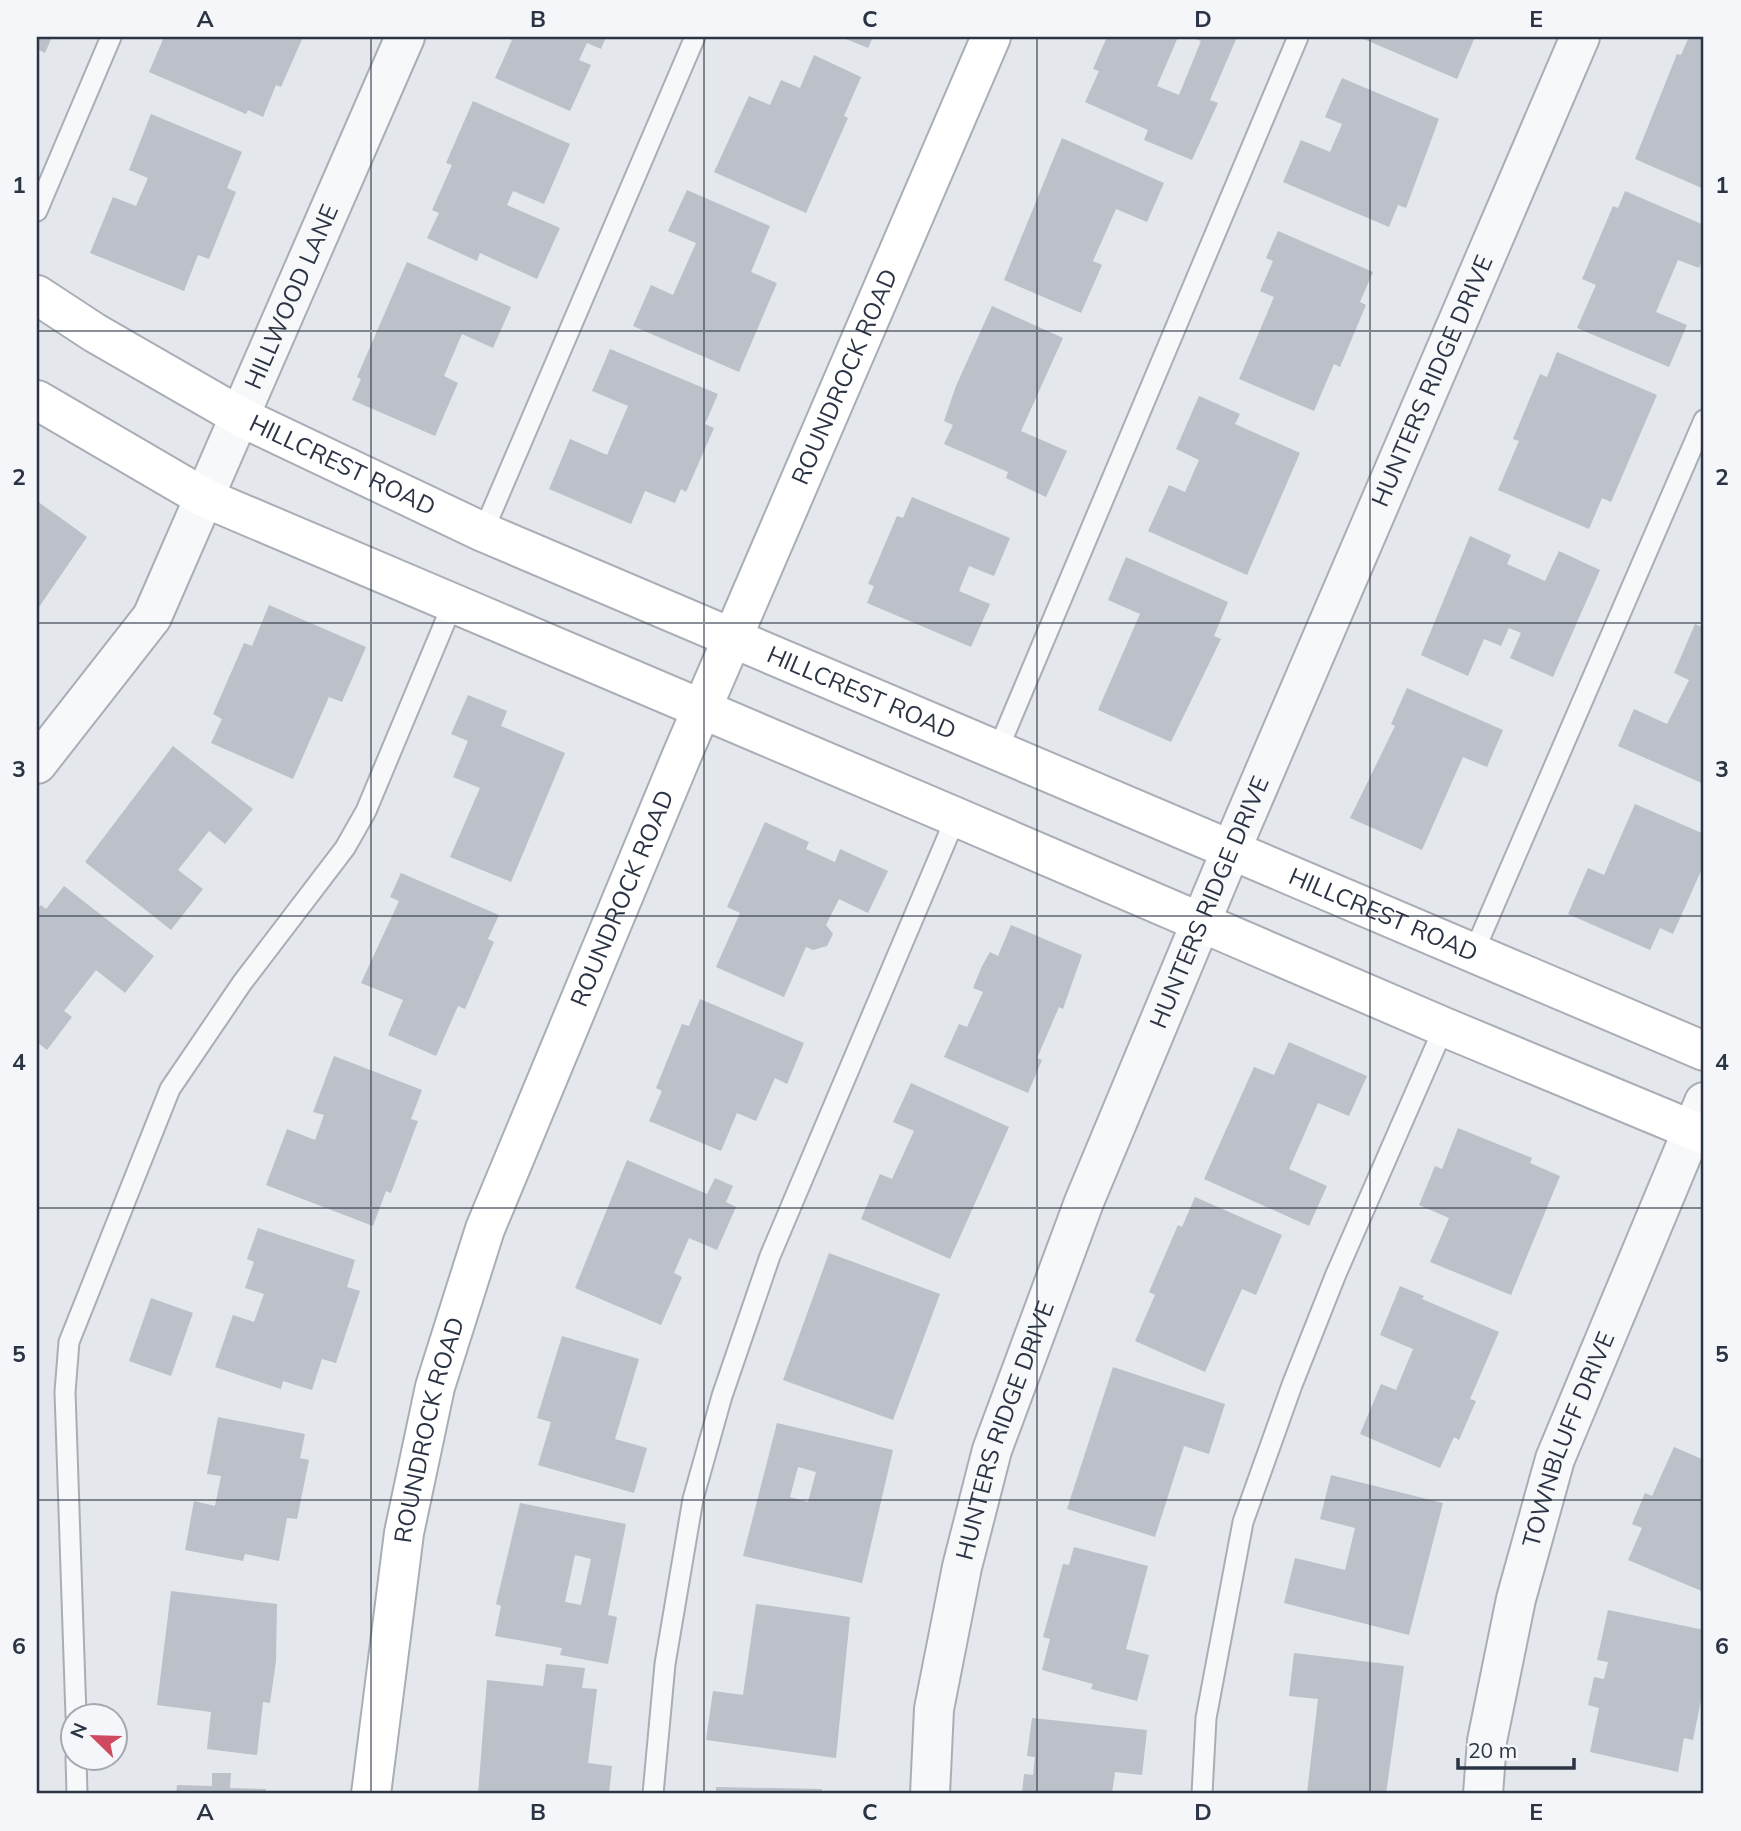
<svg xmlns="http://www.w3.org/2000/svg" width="1741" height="1831" font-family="Mulish,sans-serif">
	<rect width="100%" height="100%" fill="#e4e7ec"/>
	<path fill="#bbc0c9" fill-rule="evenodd" d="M37 37H52L45 53 37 49Z
		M164 37H303L281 87 276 85 263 117 248 110 246 114 149 72Z
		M504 37H606L601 49 587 43 579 60 591 65 570 111 495 78 512 40Z
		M841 37H873L868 48Z
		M1107 37H1178L1157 86 1179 95 1201 41 1190 37H1237L1210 100 1218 103 1192 160 1144 140 1148 130 1085 102 1099 71 1093 69Z
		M1359 37H1475L1457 79Z
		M1689 37H1704V189L1635 159 1677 54 1681 55Z
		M814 55 861 77 844 116 848 118 806 213 714 172 749 96 770 105 781 80 800 88Z
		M1342 78 1439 119 1406 208 1398 205 1389 227 1283 182 1301 140 1330 152 1342 124 1325 117Z
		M473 101 570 144 544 204 513 191 507 205 560 228 537 279 480 253 477 261 427 238 439 213 432 210 452 165 446 163Z
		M151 114 242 152 227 188 236 192 209 259 198 255 184 291 90 253 113 197 136 206 148 178 129 170Z
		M1062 138 1164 183 1147 222 1116 209 1093 261 1102 265 1081 313 1004 280Z
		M687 190 770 226 751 272 777 283 739 372 633 326 651 285 673 295 696 243 668 231Z
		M1625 191 1704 225V256L1699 268 1678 260 1656 312 1687 325 1669 367 1577 328 1596 285 1582 279 1613 206 1618 208Z
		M1278 231 1373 272 1360 302 1366 305 1340 367 1334 364 1314 411 1239 379 1274 297 1260 291 1273 261 1266 258Z
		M407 262 511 307 493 348 462 334 444 376 458 383 435 436 352 400 361 379 357 377Z
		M992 306 1063 338 1021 431 1067 451 1046 497 1006 478 1008 472 944 444 953 425 944 421 956 386Z
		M610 349 718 394 705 424 714 428 686 492 681 489 675 503 645 491 631 524 549 489 570 439 607 455 628 406 592 391Z
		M1557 352 1657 395 1611 502 1602 498 1589 529 1498 490 1519 441 1513 439 1540 374 1547 377Z
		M1199 396 1240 414 1235 424 1300 453 1247 575 1148 531 1169 485 1185 492 1199 460 1176 449Z
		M912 497 1010 538 994 576 969 566 959 591 990 604 971 647 867 603 874 586 868 584 897 516 903 518Z
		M37 501 87 537 37 610Z
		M1470 536 1511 555 1507 564 1545 581 1559 551 1600 570 1553 677 1510 658 1521 633 1509 628 1501 646 1484 639 1468 676 1421 655Z
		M1126 557 1228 602 1214 636 1221 639 1171 742 1098 710 1140 614 1108 600Z
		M269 605 366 647 342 702 329 697 293 779 211 743 222 719 213 714 244 643 252 646Z
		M1695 624 1704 628V784L1618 746 1634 709 1667 724 1689 680 1674 673Z
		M1407 688 1503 730 1487 767 1463 757 1422 850 1350 818 1395 726 1391 724Z
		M468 695 507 711 501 726 565 753 511 882 450 857 480 788 453 777 468 741 451 734Z
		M173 746 253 809 225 844 209 831 178 870 203 889 171 930 85 862Z
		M1635 804 1704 834V864L1673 934 1660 928 1650 950 1568 914 1588 868 1604 875Z
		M765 822 809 842 806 849 835 862 840 849 888 871 868 913 839 899 826 925 833 934 827 946 813 950 806 947 784 997 716 967 740 913 727 907Z
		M401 873 499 915 488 939 494 942 465 1009 458 1006 436 1056 388 1035 403 1000 361 983 399 901 390 897Z
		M64 886 154 956 125 993 96 970 64 1011 72 1017 47 1050 37 1042V910L41 905 46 909Z
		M1011 925 1082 955 1063 1009 1059 1007 1037 1058 1042 1060 1028 1093 944 1057 959 1024 967 1027 983 992 973 988 982 966 990 952 998 956Z
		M700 999 804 1043 787 1084 775 1078 756 1121 737 1113 721 1151 649 1121 662 1091 656 1088 682 1024 689 1026Z
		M1289 1042 1367 1076 1349 1116 1318 1103 1289 1169 1327 1186 1309 1226 1204 1179 1254 1067 1274 1075Z
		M334 1056 422 1090 411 1119 418 1121 391 1193 386 1191 373 1226 266 1185 287 1129 315 1140 324 1115 313 1112Z
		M911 1083 1009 1127 950 1259 861 1219 880 1174 892 1179 914 1131 893 1122Z
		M1458 1128 1532 1158 1530 1163 1560 1176 1511 1295 1430 1262 1449 1218 1419 1205 1435 1166 1442 1169Z
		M627 1160 707 1194 715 1178 733 1186 726 1202 736 1207 717 1250 689 1238 674 1273 682 1277 661 1325 575 1288Z
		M1195 1197 1282 1235 1256 1295 1242 1289 1205 1372 1135 1341 1155 1295 1149 1292 1178 1225 1182 1227Z
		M258 1228 355 1260 347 1287 360 1291 336 1363 322 1359 312 1390 283 1381 281 1389 215 1367 233 1315 254 1322 264 1294 245 1288 254 1262 247 1259Z
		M829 1253 940 1294 893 1420 783 1380Z
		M1400 1286 1424 1296 1422 1299 1499 1332 1470 1399 1476 1401 1459 1440 1454 1437 1440 1468 1360 1434 1381 1384 1396 1390 1413 1349 1380 1335Z
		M151 1298 193 1313 171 1376 129 1361Z
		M562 1336 639 1359 615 1439 647 1448 634 1493 538 1465 551 1422 537 1418Z
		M1113 1367 1225 1404 1209 1454 1184 1446 1155 1537 1067 1509Z
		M218 1417 305 1434 300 1458 309 1460 297 1519 287 1518 279 1561 245 1554 243 1561 185 1550 194 1501 215 1506 221 1476 207 1474Z
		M777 1423 893 1450 862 1583 743 1556ZM798 1467 816 1472 808 1502 790 1497Z
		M1674 1447 1704 1460V1592L1628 1560 1642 1528 1632 1524 1645 1493 1652 1496Z
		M1331 1475 1443 1503 1409 1635 1284 1603 1295 1558 1345 1570 1355 1528 1320 1519Z
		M520 1503 626 1524 608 1615 617 1617 608 1664 560 1655 562 1648 495 1636 501 1606 496 1604ZM575 1555 591 1559 581 1605 565 1602Z
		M1074 1547 1148 1566 1126 1649 1149 1655 1137 1701 1091 1689 1093 1684 1042 1670 1050 1639 1043 1637 1063 1564 1069 1565Z
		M171 1591 277 1604 276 1661 270 1703 263 1702 257 1755 207 1749 211 1712 157 1705Z
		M756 1604 850 1617 836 1758 706 1740 713 1691 743 1695Z
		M1608 1610 1704 1630V1685L1693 1740 1684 1738 1678 1772 1590 1752 1599 1708 1588 1705 1594 1677 1604 1679 1608 1662 1597 1660Z
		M1294 1653 1404 1666 1386 1794 1307 1793 1318 1699 1289 1696Z
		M546 1664 585 1668 582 1688 597 1689 588 1763 612 1766 609 1794 570 1792 569 1794H478L487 1680 543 1686Z
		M1032 1718 1147 1730 1142 1775 1115 1772 1112 1794H1022L1024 1774 1033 1775 1035 1757 1027 1756Z
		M212 1773H231L230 1788 266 1789 265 1794H176L177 1785 212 1786Z
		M716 1787 822 1789V1794H716Z"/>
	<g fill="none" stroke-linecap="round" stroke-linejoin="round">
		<defs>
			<path id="lane" d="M37 211 111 37
				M483 532 695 37
				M997 752 1298 37
				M1473 954 1704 420
				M76 1716 65 1392 69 1342 170 1089 242 983 345 848 366 811 453 603
				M76 1758 77 1794
				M653 1794 665 1664 693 1499 722 1396 770 1256 956 817
				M1202 1794 1206 1718 1243 1522 1292 1385 1336 1274 1444 1027"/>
			<g id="street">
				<path id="s1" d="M37 764 152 617 405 37"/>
				<path id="s2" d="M930 1794 934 1709 962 1567 992 1450 1084 1202 1231 850 1580 37"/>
				<path id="s3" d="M1483 1794 1487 1741 1516 1599 1555 1459 1704 1102"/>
			</g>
			<g id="secondary">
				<path id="s4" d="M37 295 95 333 241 417 483 532 1704 1051"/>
				<path d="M37 400 203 497 956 817 1444 1027 1704 1135"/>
				<path id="s5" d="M371 1794 404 1533 435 1387 485 1229 682 755 991 37"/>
			</g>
		</defs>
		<use href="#lane" stroke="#a9aeb6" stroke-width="23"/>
		<use href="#street" stroke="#a9aeb6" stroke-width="42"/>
		<use href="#secondary" stroke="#a9aeb6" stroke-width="42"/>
		<use href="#lane" stroke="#f7f8fa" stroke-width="19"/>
		<use href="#street" stroke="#f7f8fa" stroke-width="38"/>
		<use href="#secondary" stroke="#fff" stroke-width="38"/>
	</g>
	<path fill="none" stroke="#2b3444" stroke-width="2" stroke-opacity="0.55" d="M371 37V1794M704 37V1794M1037 37V1794M1370 37V1794M37 331H1704M37 623H1704M37 916H1704M37 1208H1704M37 1500H1704"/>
	<g text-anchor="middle" stroke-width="5" stroke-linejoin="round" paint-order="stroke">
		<g font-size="24" fill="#2b3444" stroke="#f4f6f9">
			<text dy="8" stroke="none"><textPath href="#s1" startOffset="536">HILLWOOD LANE</textPath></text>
			<text dy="8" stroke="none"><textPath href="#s5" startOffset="1503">ROUNDROCK ROAD</textPath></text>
			<text dy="8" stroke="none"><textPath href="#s2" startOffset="1507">HUNTERS RIDGE DRIVE</textPath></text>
			<text dy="8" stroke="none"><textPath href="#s4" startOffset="350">HILLCREST ROAD</textPath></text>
			<text dy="8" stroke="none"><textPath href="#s4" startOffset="917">HILLCREST ROAD</textPath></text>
			<text dy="8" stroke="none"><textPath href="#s5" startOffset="936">ROUNDROCK ROAD</textPath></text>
			<text dy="8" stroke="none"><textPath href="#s2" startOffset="940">HUNTERS RIDGE DRIVE</textPath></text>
			<text dy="8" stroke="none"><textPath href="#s4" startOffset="1484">HILLCREST ROAD</textPath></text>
			<text dy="8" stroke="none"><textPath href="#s5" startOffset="369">ROUNDROCK ROAD</textPath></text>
			<text dy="8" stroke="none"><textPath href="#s2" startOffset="373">HUNTERS RIDGE DRIVE</textPath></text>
			<text dy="8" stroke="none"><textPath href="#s3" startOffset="366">TOWNBLUFF DRIVE</textPath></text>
		</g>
	</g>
	<rect width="1741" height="1831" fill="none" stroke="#f4f6f9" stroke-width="77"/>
	<g transform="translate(94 1737) rotate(293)"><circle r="33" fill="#f4f6f9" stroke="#a4a8b1" stroke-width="2"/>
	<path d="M0-5L12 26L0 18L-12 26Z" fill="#cf4a5e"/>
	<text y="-10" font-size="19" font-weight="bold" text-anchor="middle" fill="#2b3444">N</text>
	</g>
	<path d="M1458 1758v10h116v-10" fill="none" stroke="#2b3444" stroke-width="3.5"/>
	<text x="1468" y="1758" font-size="21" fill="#2b3444" stroke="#f4f6f9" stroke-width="5" paint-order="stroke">20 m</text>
	<rect x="38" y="38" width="1664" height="1754" fill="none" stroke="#2b3444" stroke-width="2.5"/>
	<g font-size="23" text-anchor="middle" font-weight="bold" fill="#2b3444">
		<text x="205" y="27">A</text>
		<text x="538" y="27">B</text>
		<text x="870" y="27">C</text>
		<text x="1203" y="27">D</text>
		<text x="1536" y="27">E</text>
		<text x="19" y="193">1</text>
		<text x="1722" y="193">1</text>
		<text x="19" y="485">2</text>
		<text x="1722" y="485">2</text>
		<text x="19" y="777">3</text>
		<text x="1722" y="777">3</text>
		<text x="19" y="1070">4</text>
		<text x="1722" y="1070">4</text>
		<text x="19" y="1362">5</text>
		<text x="1722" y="1362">5</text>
		<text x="19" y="1654">6</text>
		<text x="1722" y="1654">6</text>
		<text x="205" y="1820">A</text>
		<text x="538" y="1820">B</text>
		<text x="870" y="1820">C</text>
		<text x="1203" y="1820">D</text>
		<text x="1536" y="1820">E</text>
	</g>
</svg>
